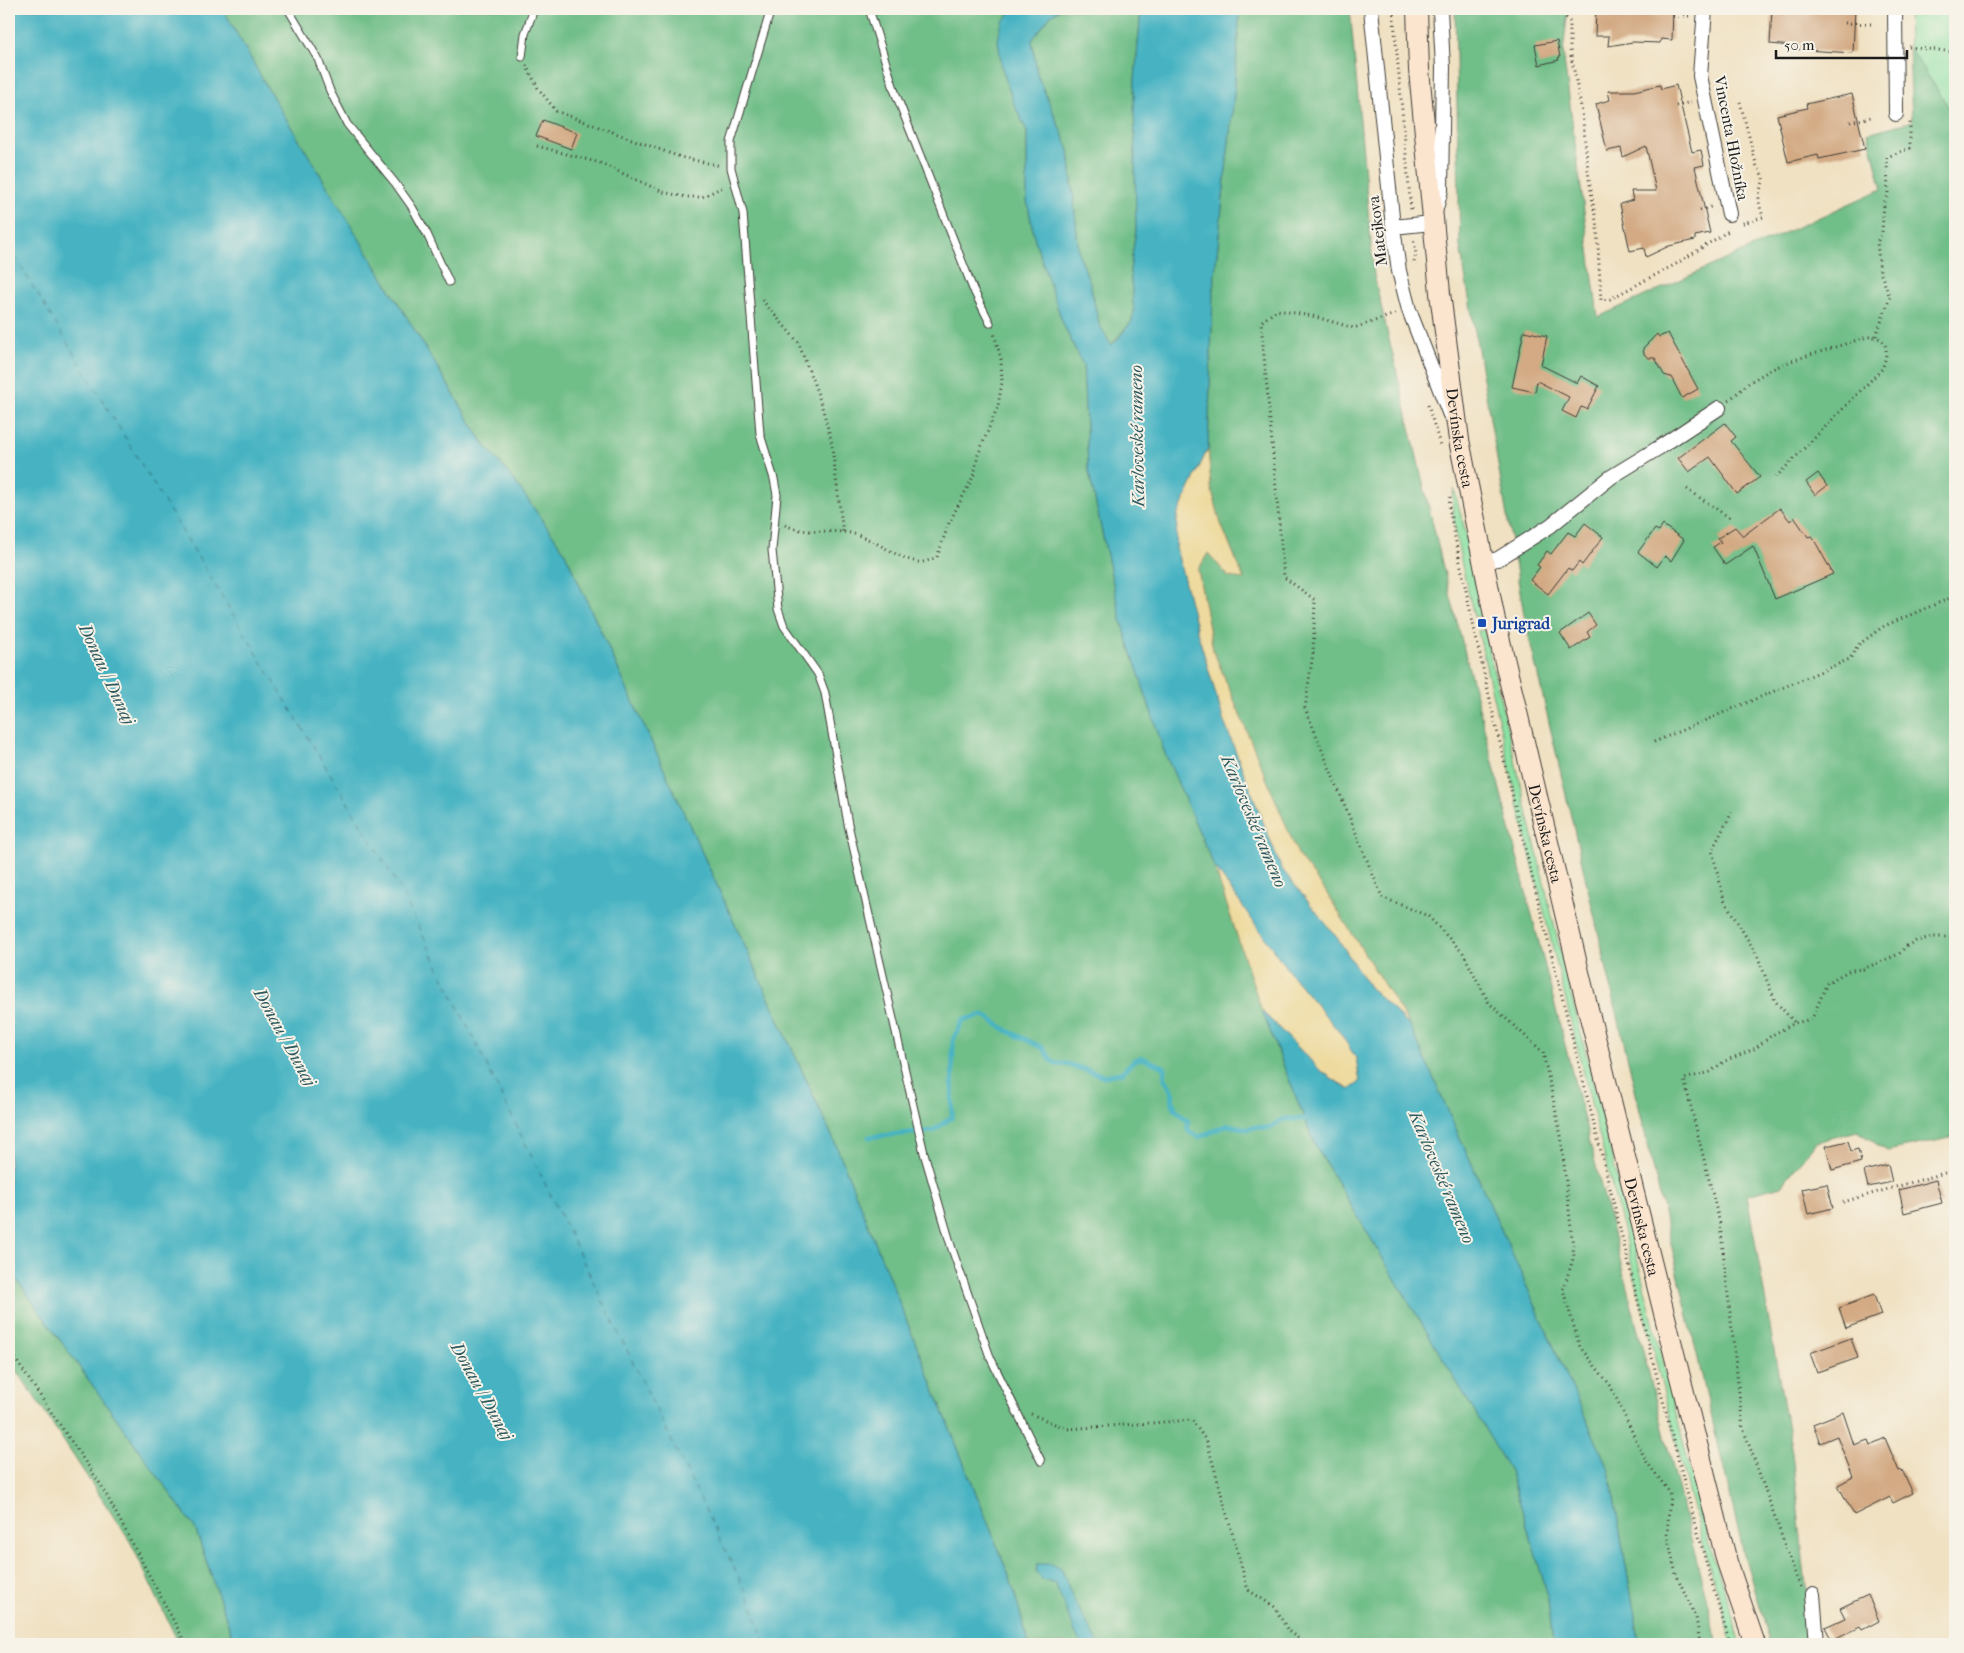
<svg xmlns="http://www.w3.org/2000/svg" width="1964" height="1653" font-family="'IM FELL French Canon',serif">
	<rect width="100%" height="100%" fill="#f7f3e8"/>
	<filter id="ink" filterUnits="userSpaceOnUse"><feTurbulence type="fractalNoise" baseFrequency=".02" numOctaves="2"/><feDisplacementMap in="SourceGraphic" scale="10" xChannelSelector="R" yChannelSelector="G"/><feConvolveMatrix kernelMatrix="1 2 1 2 8 2 1 2 1" color-interpolation-filters="sRGB"/></filter>
	<filter id="wash" filterUnits="userSpaceOnUse"><feTurbulence type="fractalNoise" baseFrequency=".0096" numOctaves="4" result="noise"/><feDisplacementMap in="SourceGraphic" scale="20" xChannelSelector="R" yChannelSelector="G"/><feGaussianBlur stdDeviation="1.12" result="paint"/><feColorMatrix in="noise" values="0 0 0 0 0 0 0 0 0 0 0 0 0 0 0 0 0 1.4 0 .05"/><feComposite in="paint" operator="in"/></filter>
	<g filter="url(#wash)">
		<rect width="100%" height="100%" fill="#f0e1c2"/>
		<path fill="#8be0a2" stroke="#547e5f" d="M1908 9H1955V117L1909 47Z
			M1454 489 1465 530 1482 615 1474 617C1468 588 1447 514 1454 489Z
			M1484 630 1562 958 1707 1537 1741 1644H1733C1691 1511 1660 1374 1625 1238 1574 1036 1524 834 1478 631Z"/>
		<path fill="#70be88" stroke="#466d52" d="M223 9H1015L1012 10 998 40 1002 68 1013 102 1027 131V201L1035 240 1063 324 1083 365 1088 467 1121 620 1164 751 1214 866 1262 1011 1315 1145 1510 1471 1547 1592 1553 1644H1099L1073 1599 1062 1570 1043 1580 1055 1584 1082 1644H1029L1010 1578 836 1145 564 551 516 483 484 444 268 89Z
			M1060 9H1141L1134 92 1136 230 1130 270 1134 312 1132 321 1110 346 1099 324 1090 283 1079 254 1069 150 1037 74 1032 40 1051 15Z
			M1240 9H1350L1374 276 1443 567 1718 1644H1640L1609 1470 1410 1026 1324 889 1299 857 1213 650 1198 570 1208 553 1229 577 1244 578 1221 524 1211 487 1208 448 1213 291 1234 95Z
			M1455 9H1568L1563 52 1598 317 1882 189 1868 133 1912 121 1909 47 1955 117V1137L1887 1151 1857 1131 1816 1142 1781 1186 1747 1195 1792 1453 1812 1644H1770L1744 1555 1525 620 1460 246Z
			M9 1269 195 1528 235 1644H179L131 1543 28 1387 9 1361Z"/>
		<path fill="#eeda9e" stroke="#857b5d" d="M1208 448 1211 487 1221 524 1244 579 1229 577 1208 553 1198 570 1213 650 1299 857 1324 889 1410 1026 1369 987 1338 939 1281 868 1224 722 1197 631 1176 548 1177 516Z
			M1214 866 1290 973 1341 1034 1356 1058 1360 1082 1350 1090 1321 1071 1262 1011Z"/>
		<path fill="#46b3c2" stroke="#31686f" d="M9 9H223L268 89 484 444 516 483 564 551 836 1145 1010 1578 1029 1644H235L195 1528 9 1269Z
			M1015 9H1060L1051 15 1032 40 1037 74 1069 150 1079 254 1090 283 1099 324 1111 345 1116 341 1132 321 1134 312 1130 270 1136 230 1134 92 1141 9H1240L1234 95 1213 291 1208 448 1177 516 1176 548 1197 631 1224 722 1281 868 1338 939 1369 987 1410 1026 1609 1470 1640 1644H1553L1547 1592 1510 1471 1315 1145 1262 1011 1321 1071 1349 1090 1360 1082 1356 1058 1341 1034 1290 973 1214 866 1164 751 1121 620 1088 467 1083 365 1063 324 1035 240 1027 201V131L1013 102 1002 68 998 40 1002 22 1013 10Z
			M1037 1564H1051L1062 1570 1073 1599 1099 1644H1082L1079 1641 1055 1584 1043 1580 1036 1572Z"/>
		<g fill="none" stroke-linecap="round" stroke-linejoin="round">
			<path stroke="#46b3c2" stroke-width="5" d="M869 1137 933 1131 952 1117 953 1040 963 1020 984 1015 1006 1030 1043 1048 1051 1060 1057 1064H1067L1105 1076 1123 1072 1134 1060 1142 1058 1164 1067 1165 1079 1173 1092 1172 1101 1176 1110 1188 1121V1131L1199 1137 1228 1125 1248 1129 1255 1127 1269 1128 1283 1119H1310"/>
			<path stroke="#2d585e" stroke-width="1" stroke-dasharray="6 5" stroke-linecap="butt" d="M9 247 398 885 751 1602 765 1644"/>
		</g>
		<g id="blocks">
			<path fill="#d3aa84" d="M1596 9H1673L1672 40 1661 39 1660 43 1633 42 1608 46 1609 36H1595Z
				M1772 9H1855L1853 53 1805 50 1792 49V46L1770 44Z
				M1557 41 1560 57 1558 58 1559 60 1539 65 1535 45Z
				M1660 85 1661 89 1676 85 1692 152 1701 150 1704 165 1695 167 1710 233 1695 236V240L1669 246 1646 257 1644 248 1630 251 1620 204 1633 200 1631 191H1656L1646 146 1623 157 1621 148 1607 151 1596 104 1610 100 1608 91H1634Z
				M1852 94 1865 149 1819 159 1818 155 1788 162 1777 115 1807 108 1806 104Z
				M543 120 577 133 571 149 536 136Z
				M1524 331 1547 336 1541 365 1577 383 1581 376 1599 386 1587 409 1581 407 1576 418 1562 411 1569 397 1537 381 1535 392 1512 387Z
				M1668 333 1698 389 1682 398 1671 377 1664 375 1655 358H1649L1644 354 1643 348 1657 334 1659 337Z
				M1725 423 1736 437 1731 441 1760 477 1737 494 1710 457 1689 472 1678 458Z
				M1818 473 1827 486 1815 495 1806 482Z
				M1780 508 1790 521 1794 517 1808 537 1812 536 1833 574 1775 599 1753 546 1725 565 1713 547 1721 542 1718 538 1735 527 1743 536Z
				M1585 523 1603 537 1582 565 1579 562 1572 571 1568 568 1548 594 1530 580 1540 567 1537 565 1547 551 1551 554 1568 532 1575 536Z
				M1663 525 1684 540 1671 561 1665 556 1657 567 1638 552 1655 529 1659 531Z
				M1588 613 1596 625 1587 632 1590 637 1571 650 1560 633Z
				M1848 1141 1851 1151 1858 1149 1861 1162 1832 1170 1826 1146Z
				M1888 1165 1892 1182 1868 1187 1864 1171Z
				M1936 1180 1942 1203 1904 1213 1899 1190Z
				M1827 1184 1833 1208 1808 1214 1802 1189Z
				M1874 1295 1881 1315 1846 1328 1839 1308Z
				M1851 1338 1858 1358 1817 1372 1810 1353Z
				M1843 1412 1854 1445 1868 1440 1870 1445 1885 1438 1899 1471 1902 1470 1913 1493 1893 1503 1890 1497 1854 1515 1838 1485 1853 1477 1837 1436 1820 1443 1813 1424Z
				M1868 1595 1879 1621 1862 1630 1860 1627 1832 1641 1825 1627 1845 1618 1840 1608Z"/>
		</g>
	</g>
	<g filter="url(#ink)">
		<use href="#blocks" fill-opacity="0" stroke="#3c3a35" stroke-width="1"/>
		<g fill="none" stroke-linecap="round" stroke-linejoin="round">
			<defs>
				<path id="lane" d="M288 9 318 59 330 91 347 124 395 183 412 207 427 234 449 282
					M771 9 731 142V168L743 213 760 434 774 479 777 495 772 550 778 609 784 626 818 674 825 693 848 824 924 1153 952 1249 990 1357 1041 1461
					M869 9 895 92 973 289 990 323
					M522 57 525 34 534 9"/>
				<path id="street" d="M1371 9 1393 227 1399 271 1409 310 1450 415
					M1705 9 1700 76 1729 214
					M1895 9 1896 114
					M1393 227 1432 223 1441 190 1443 68 1440 9
					M1483 562 1498 559 1550 526 1611 477 1660 447 1719 408
					M1813 1594 1817 1644"/>
				<g id="secondary">
					<path id="s1" d="M1417 9 1419 70 1440 293 1459 440 1495 620 1583 989 1678 1369 1727 1562 1755 1644"/>
				</g>
			</defs>
			<use href="#lane" stroke="#3c3a35" stroke-width="9"/>
			<use href="#street" stroke="#3c3a35" stroke-width="16"/>
			<use href="#secondary" stroke="#3c3a35" stroke-width="22"/>
			<path stroke="#3c3a35" stroke-width="3" stroke-dasharray="1 4" stroke-linecap="butt" d="M1393 9 1411 210
				M1563 9 1562 13 1570 22V50L1582 112 1589 179 1597 227 1601 300 1610 299 1676 264 1730 230
				M1953 9 1955 12
				M1673 16H1689
				M1845 23 1871 24
				M1909 47 1955 52
				M526 65 538 88 556 111 680 157 721 166
				M1740 102 1757 167C1769 182 1760 182 1759 197 1759 204 1761 211 1763 217L1740 224
				M1676 106 1691 102
				M1850 122 1871 117
				M537 146 600 163 663 192 685 197H702L725 186
				M1700 210 1714 206
				M1414 262 1416 255 1414 238
				M762 300 798 342 820 400 831 439 843 533
				M1395 314 1354 328 1312 316 1277 310 1261 322 1284 577 1315 600 1313 653 1305 708 1382 897 1428 916 1463 953 1489 1003 1543 1052 1561 1136 1574 1256 1563 1290 1580 1347 1610 1385 1646 1461 1670 1493 1667 1535 1676 1574 1696 1617 1700 1644
				M1876 336 1890 297 1880 272 1877 242 1882 233 1884 202 1888 196 1887 157 1910 148V120
				M1729 400 1750 382 1772 369 1791 361 1867 337C1889 335 1889 352 1882 369L1776 477
				M1428 405 1440 445
				M1687 489 1730 518
				M1450 497 1449 507C1490 717 1544 924 1596 1132 1639 1303 1679 1475 1730 1644
				M785 525C806 535 828 529 850 533 875 538 895 558 918 562 924 563 932 559 937 557L949 523 974 475 978 455 998 406 1002 382 1001 359 994 333
				M1654 742 1850 659 1858 645 1884 626 1955 596
				M1732 812 1712 850 1724 900 1757 955 1775 1001 1795 1023
				M1843 1202 1955 1170
				M9 1350 101 1485 186 1644
				M1031 1414 1067 1429 1192 1420 1207 1442 1248 1590 1275 1607 1288 1631 1306 1644
				M1800 1587 1743 1428 1720 1224 1684 1079 1710 1072 1725 1061 1756 1048 1772 1035 1795 1023 1812 1019 1827 983 1850 970 1863 969 1899 954 1906 946 1916 941 1931 937H1955"/>
			<use href="#lane" stroke="#fff" stroke-width="7"/>
			<use href="#street" stroke="#fff" stroke-width="14"/>
			<use href="#secondary" stroke="#fbe5cf" stroke-width="20"/>
		</g>
	</g>
	<rect fill="#1a4fb4" stroke="#f7f3e8" stroke-width="2" x="1477" y="618" width="10" height="10" rx="2.5"/>
	<g text-anchor="middle" stroke-width="4" stroke-linejoin="round" paint-order="stroke">
		<g font-size="16" fill="#1c1c1c" stroke="#f7f3e8">
			<text transform="translate(1732 138) rotate(79)" y="6">Vincenta Hložníka</text>
			<text transform="translate(1377 231) rotate(-97)" y="6">Matejkova</text>
			<text dy="6" stroke="none"><textPath href="#s1" startOffset="431">Devínska cesta</textPath></text>
			<text dy="6" stroke="none"><textPath href="#s1" startOffset="836">Devínska cesta</textPath></text>
			<text dy="6" stroke="none"><textPath href="#s1" startOffset="1241">Devínska cesta</textPath></text>
		</g>
		<g font-size="16" font-weight="bold" fill="#164399" stroke="#f7f3e8" text-anchor="start">
			<text x="1492" y="629">Jurigrad</text>
		</g>
		<g font-size="18" font-style="italic" fill="#2d585e" stroke="#f7f3e8">
			<text transform="translate(1137 436) rotate(-91)" y="6">Karloveské rameno</text>
			<text transform="translate(107 674) rotate(65)" y="6">Donau / Dunaj</text>
			<text transform="translate(1254 821) rotate(67)" y="6">Karloveské rameno</text>
			<text transform="translate(285 1037) rotate(61)" y="6">Donau / Dunaj</text>
			<text transform="translate(1442 1177) rotate(67)" y="6">Karloveské rameno</text>
			<text transform="translate(482 1391) rotate(61)" y="6">Donau / Dunaj</text>
		</g>
	</g>
	<rect width="1964" height="1653" fill="none" stroke="#f7f3e8" stroke-width="30"/>
	<path d="M1776 50v8h131v-8" fill="none" stroke="#1c1c1c" stroke-width="2.5"/>
	<text x="1784" y="50" font-size="15" fill="#1c1c1c" stroke="#f7f3e8" stroke-width="4" paint-order="stroke">50 m</text>
</svg>
